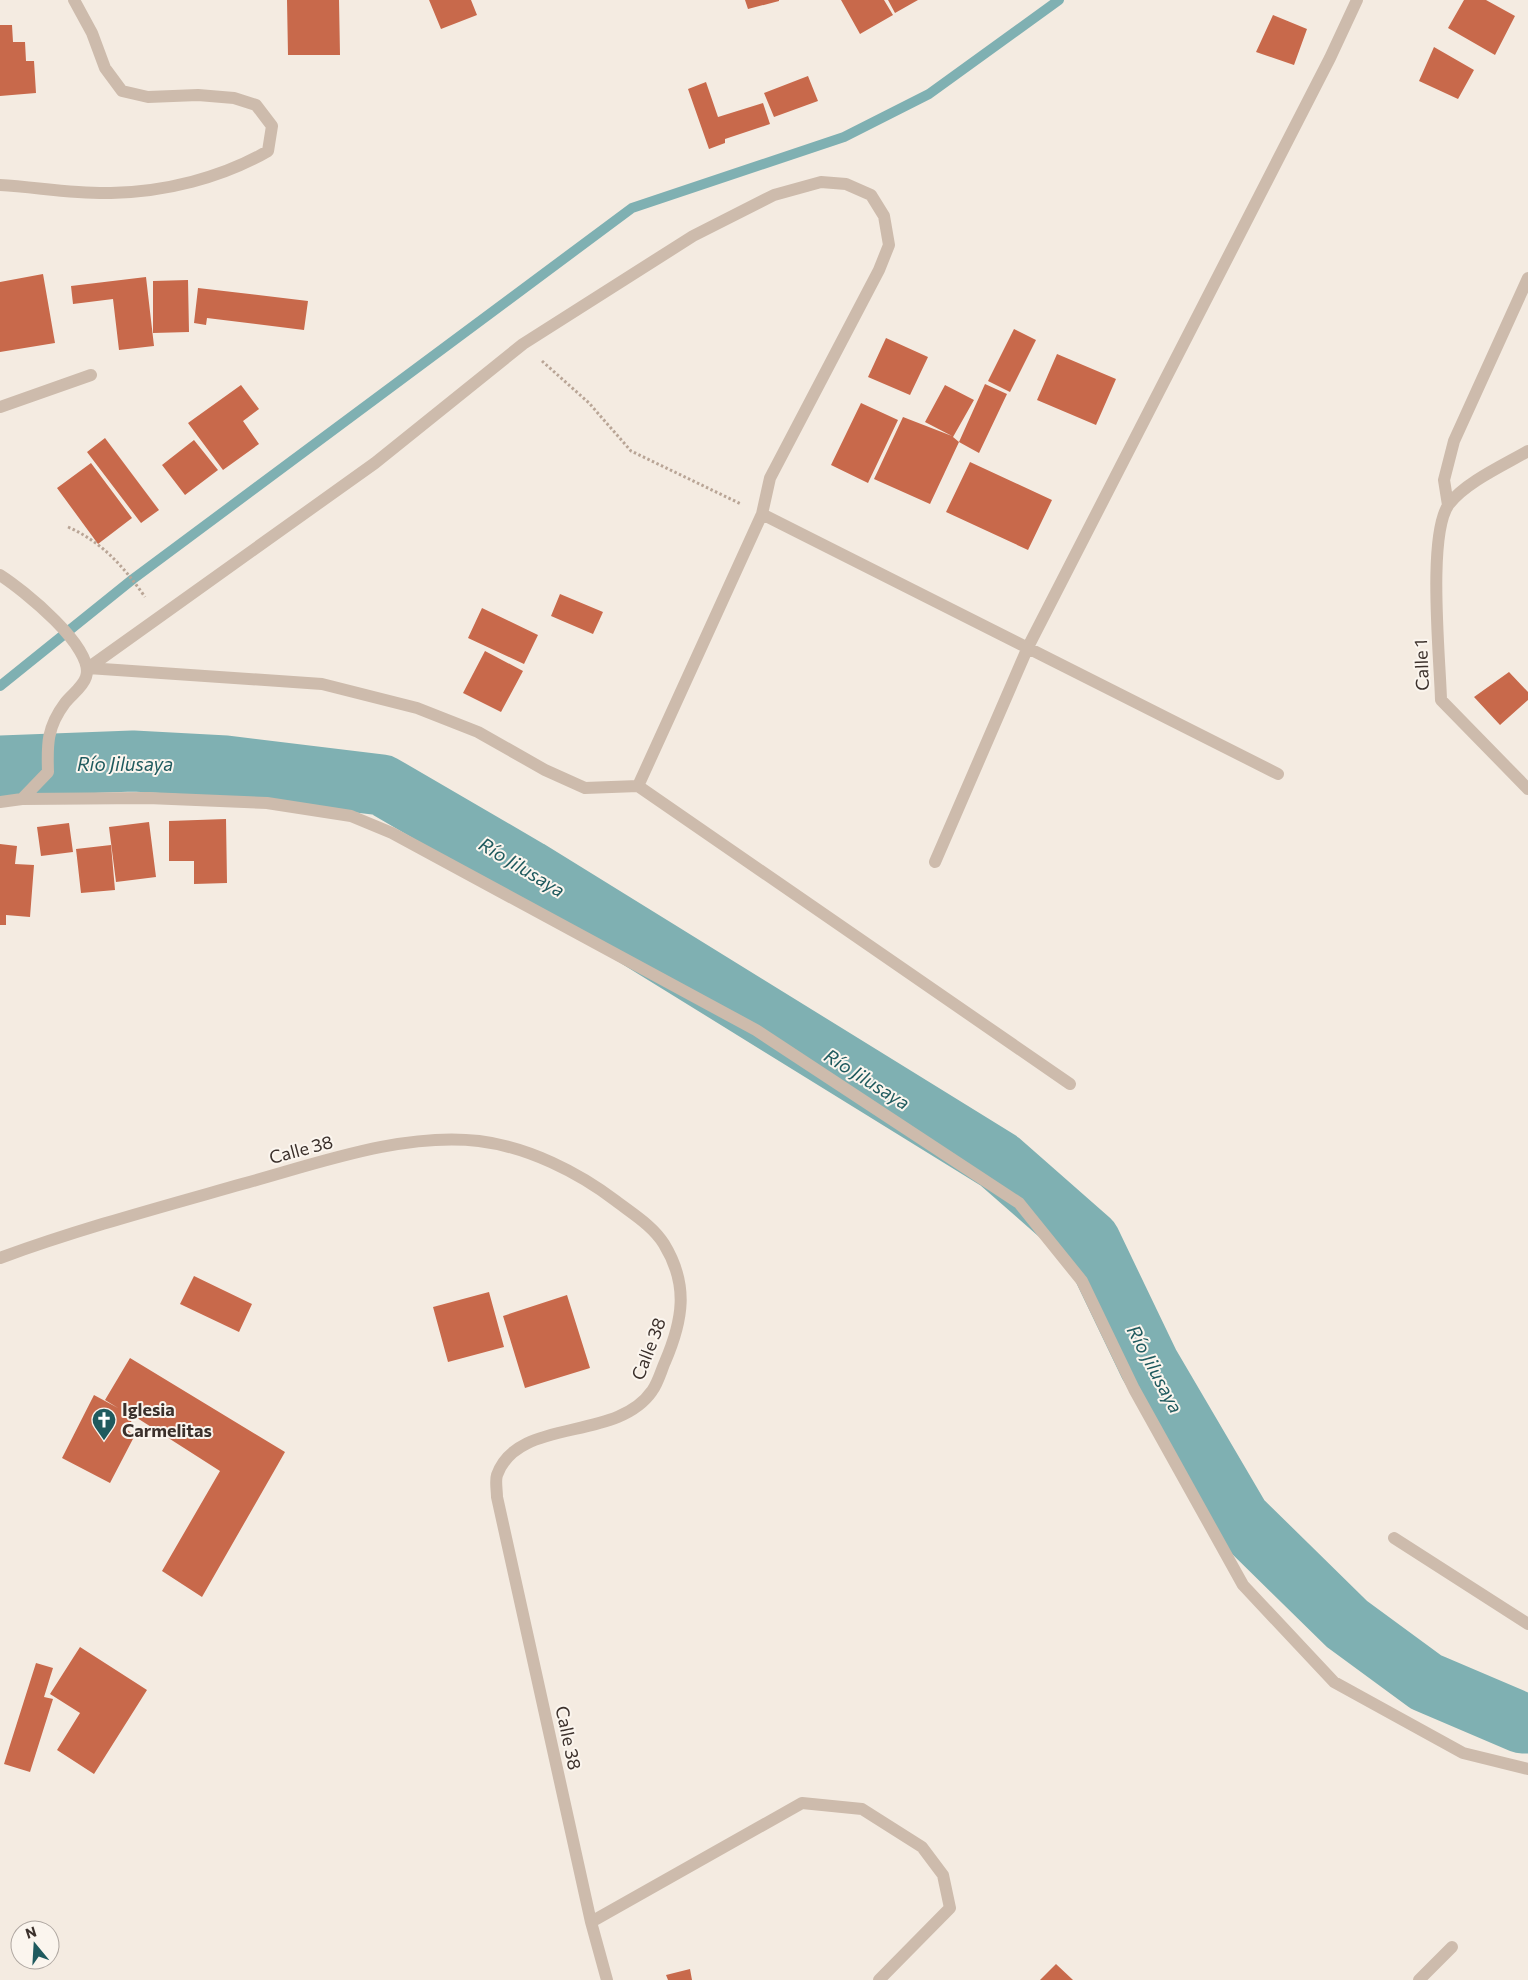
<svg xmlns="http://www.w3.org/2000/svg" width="1528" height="1980" font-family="Commissioner,sans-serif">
	<rect width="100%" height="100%" fill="#f4ebe1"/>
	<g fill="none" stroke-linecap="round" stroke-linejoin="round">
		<path stroke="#7fb0b2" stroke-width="10" d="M0 686 133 579 632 208 844 137 929 94 1059 0"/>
		<path stroke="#7fb0b2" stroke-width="61" d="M0 766 133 761 226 766 382 785 528 870 999 1161 1090 1241 1149 1364 1240 1519 1347 1624 1426 1682 1522 1723H1528"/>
	</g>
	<path fill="#c8694b" d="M287 0H339L340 55H288Z
		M429 0H471L477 15 441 29Z
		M745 0H779V1L748 9Z
		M841 0H884L893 15 860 34Z
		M888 0H918L895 13Z
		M1464 0H1486L1515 16 1495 55 1448 28Z
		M1273 15 1307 29 1294 65 1256 52Z
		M0 25H12L13 42H25L26 61H34L36 93 0 96Z
		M1434 47 1474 70 1458 99 1419 81Z
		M808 76 818 101 774 117 764 93Z
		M706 82 718 117 763 103 770 124 725 139V143L709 149 688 89Z
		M43 274 55 343 0 352V282Z
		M146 277 154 346 119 350 113 299 73 304 71 286Z
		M188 280 189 332 153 333V281Z
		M198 288 308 301 304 330 207 318 206 325 194 323Z
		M1014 329 1036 340 1010 392 988 381Z
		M886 338 928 357 910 395 868 377Z
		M1057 354 1116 379 1096 425 1037 400Z
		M985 384 1007 394 979 453 959 442Z
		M241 385 259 409 243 421 259 444 223 470 188 423Z
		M945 385 974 400 953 437 959 442 930 504 874 479 903 417 952 436 925 422Z
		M861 403 898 420 868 483 831 465Z
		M105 438 159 510 141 523 87 452Z
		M194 440 218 470 185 495 162 465Z
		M970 462 1052 500 1028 550 946 512Z
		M91 463 132 518 98 544 57 488Z
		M560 594 603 612 593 634 551 616Z
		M482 608 538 635 524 664 468 638Z
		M485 651 523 671 501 712 463 693Z
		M1509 672 1528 692V700L1500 725 1474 697Z
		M226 819 227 883 194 884V861H169V821Z
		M149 822 156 877 116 882 109 827Z
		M69 823 73 852 41 856 37 827Z
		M0 844 17 846 15 864 34 865 30 917 6 915V925H0Z
		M111 845 115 890 81 893 76 849Z
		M194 1276 252 1304 239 1332 180 1304Z
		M489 1292 504 1347 448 1362 433 1307Z
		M567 1295 590 1368 525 1388 503 1316Z
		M130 1358 285 1452 202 1597 162 1571 220 1471 134 1416 127 1430 135 1435 110 1483 62 1458 94 1395 118 1408 105 1400Z
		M80 1647 147 1690 94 1774 57 1750 80 1713 50 1694Z
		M36 1663 53 1668 44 1697 53 1699 30 1772 4 1764Z
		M1056 1964 1073 1980H1040Z
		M690 1969 692 1980H668L666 1975Z"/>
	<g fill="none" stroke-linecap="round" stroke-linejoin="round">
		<path stroke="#b9a596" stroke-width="3" stroke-dasharray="2.5 2.5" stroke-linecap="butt" d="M542 361 589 403 631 451 741 504
			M68 527C102 542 124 567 145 597"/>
		<path stroke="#cdbbac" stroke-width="12" d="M0 185C36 187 74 194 111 193 164 192 222 178 268 151L272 126 256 105 234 98 198 95 148 97 122 91 105 68 92 33 74 0
			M0 407 91 375
			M1528 451C1504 465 1466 482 1449 504 1427 534 1440 659 1441 700L1528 789
			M1448 505 1444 480 1454 441 1528 278
			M762 514 1278 774
			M0 575C22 589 96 648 86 677 83 687 71 695 65 703 47 727 47 744 48 772L22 799
			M88 668 375 463 523 344 693 236 774 195 821 182 846 184 871 195 884 216 889 245 879 270 770 478 762 514 638 786
			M88 668 322 684 417 708 478 732 545 770 585 788 638 786 1070 1084
			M0 802 22 799 148 798 267 803 351 816 392 833 756 1030 1019 1203 1082 1281 1134 1389 1243 1585 1334 1682 1463 1753 1528 1769
			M935 862 1028 647 1330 58 1357 0
			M0 1258C79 1229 161 1207 242 1184 316 1164 402 1132 479 1141 528 1147 578 1172 616 1201 633 1214 653 1226 664 1244 689 1285 683 1320 665 1362 661 1371 658 1383 652 1391 616 1443 518 1416 497 1475 495 1481 497 1490 497 1497L591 1922 607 1980
			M1394 1538 1528 1624
			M591 1922 802 1803 862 1809 922 1847 943 1875 950 1908 879 1980
			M1419 1980 1452 1947"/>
	</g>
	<defs>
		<symbol id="church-pin" viewBox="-11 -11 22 30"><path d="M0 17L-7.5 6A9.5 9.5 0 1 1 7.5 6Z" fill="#1f5a5e" stroke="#fbf5ee"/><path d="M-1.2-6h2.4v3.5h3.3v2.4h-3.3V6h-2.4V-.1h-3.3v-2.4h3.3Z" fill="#fff"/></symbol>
	</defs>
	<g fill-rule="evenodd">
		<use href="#church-pin" x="90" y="1406" width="28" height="38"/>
	</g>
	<g text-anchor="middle" stroke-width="4" stroke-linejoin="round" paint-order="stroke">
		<g font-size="18" fill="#3b302b" stroke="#fbf5ee">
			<text transform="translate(1422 665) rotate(-92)" y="6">Calle 1</text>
			<text transform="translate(301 1150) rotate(-15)" y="6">Calle 38</text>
			<text transform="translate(649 1349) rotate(-69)" y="6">Calle 38</text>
			<text transform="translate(568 1738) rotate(78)" y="6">Calle 38</text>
		</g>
		<g font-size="18" font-weight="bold" fill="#3b302b" stroke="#fbf5ee" text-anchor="start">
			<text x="122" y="1416">Iglesia<tspan x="122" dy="21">Carmelitas</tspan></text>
		</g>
		<g font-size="19" font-style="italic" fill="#1f5a5e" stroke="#fbf5ee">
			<text x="125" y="771">Río Jilusaya</text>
			<text transform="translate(522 867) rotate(31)" y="7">Río Jilusaya</text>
			<text transform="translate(867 1079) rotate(32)" y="7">Río Jilusaya</text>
			<text transform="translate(1155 1369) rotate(62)" y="7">Río Jilusaya</text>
		</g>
	</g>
	<g transform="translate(35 1945) rotate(342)"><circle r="24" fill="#fbf5ee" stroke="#aea6a0"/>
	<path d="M0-4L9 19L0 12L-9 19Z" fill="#1f5a5e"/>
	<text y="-8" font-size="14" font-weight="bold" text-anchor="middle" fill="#3b302b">N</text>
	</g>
</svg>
